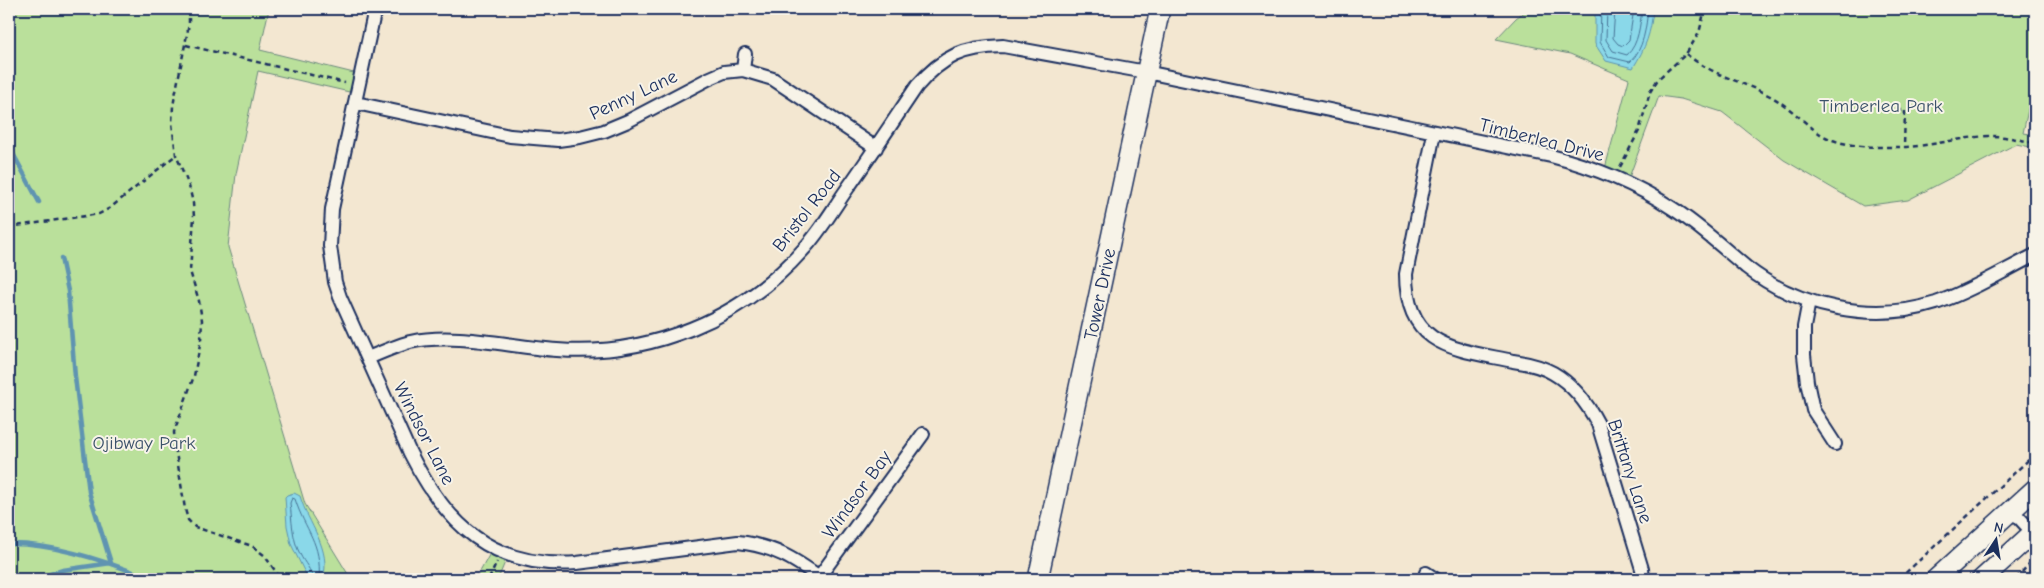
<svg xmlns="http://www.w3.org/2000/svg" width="2044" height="588" font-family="'Comic Neue',sans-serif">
	<rect width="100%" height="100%" fill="#f3e7d1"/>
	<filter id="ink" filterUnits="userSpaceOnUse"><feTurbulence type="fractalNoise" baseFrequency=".02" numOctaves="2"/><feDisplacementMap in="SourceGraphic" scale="10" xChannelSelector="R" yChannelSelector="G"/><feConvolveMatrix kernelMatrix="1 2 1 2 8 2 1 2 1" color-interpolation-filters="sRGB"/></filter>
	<g filter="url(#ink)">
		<path fill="#bae09b" stroke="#6a887c" d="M9 9H269L260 50 362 75 358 94 258 71 236 174 228 247 305 504 351 579H9Z
			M1528 9H2035V77L2023 133 2035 135V148L2016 144 1908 200 1863 206 1784 160 1722 112 1681 99 1659 96 1627 183 1604 172 1629 79 1570 54 1496 39 1516 18Z
			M493 548 508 555 498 579H476Z"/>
		<path fill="#8ad8e9" stroke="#5e94b1" d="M1596 9H1653C1651 33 1646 47 1633 68L1606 61 1595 44V15Z
			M294 493 300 496C308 524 332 549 323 579H308L291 544 287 526 285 497 287 495Z"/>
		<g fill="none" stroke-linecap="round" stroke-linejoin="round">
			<path stroke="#477396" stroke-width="1" d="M1601 9 1600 42 1609 57 1630 62C1644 49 1646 27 1648 9
				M1607 9 1606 40 1613 51 1627 55C1639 44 1640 24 1642 9
				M1615 9 1613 38 1618 44 1623 46 1629 40 1634 9
				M313 579C312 570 304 563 300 554 292 539 292 520 290 503L292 498 295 499C305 531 322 542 319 579"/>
			<path stroke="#5e94b1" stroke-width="4.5" d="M9 146 39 202
				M9 544C55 543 109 562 151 579
				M35 579 63 570 111 563 89 492 75 377 68 291 61 258"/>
			<defs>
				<path id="street" d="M375 9 332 209 330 246 335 282 340 297 410 453C446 525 493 569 577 563L738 542C774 546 794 559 822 579
					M743 70 745 54
					M356 103 510 136 558 140 580 137 604 131 628 121 708 79 724 72 743 70 773 79 876 148
					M1434 133 1406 274C1406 348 1456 349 1513 361 1527 363 1541 366 1553 373 1574 385 1587 403 1598 424L1642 569 1643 579
					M1809 301 1804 327V355L1807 382 1813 410 1835 444
					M368 358C382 352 396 346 410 342 456 332 510 347 557 350 649 357 742 319 803 250 820 232 833 209 847 189 871 155 894 120 917 86 943 56 964 47 1003 46L1146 72 1551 156C1594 167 1634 183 1672 208 1699 225 1722 247 1746 267 1798 308 1873 323 1936 303 1971 291 2003 271 2035 255
					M2012 510 2035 535
					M1426 573 1435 579
					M819 577 923 434"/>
				<path id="secondary" d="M1038 579 1160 9
					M1936 579 2035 489
					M1982 579 2035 531"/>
			</defs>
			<use href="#street" stroke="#1b2f5e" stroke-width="16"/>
			<use href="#secondary" stroke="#1b2f5e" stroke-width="22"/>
			<path stroke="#1b2f5e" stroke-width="2.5" stroke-dasharray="5 4" stroke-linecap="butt" d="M189 9V24L173 106 172 123 176 155 189 186 193 203 194 217 190 271 199 301 202 320 201 340 194 376 174 432 175 446 185 509 188 520 195 527 252 546 264 555 281 579
				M186 45 345 83
				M1686 54C1713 75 1735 79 1764 93 1784 102 1799 118 1816 131 1840 149 1875 147 1904 147 1933 146 1961 137 1990 136 2006 136 2020 140 2035 143
				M1897 110H1905L1904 147
				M1620 167 1639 131 1650 92 1658 79 1686 54 1699 33 1705 9
				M9 227 99 214 110 208 176 155
				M489 579 497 562
				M1899 579 2035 454
				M2016 579 2035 557"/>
			<use href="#street" stroke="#f7f3e8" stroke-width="12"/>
			<use href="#secondary" stroke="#f7f3e8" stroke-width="19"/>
		</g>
	</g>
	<g text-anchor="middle" stroke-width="4" stroke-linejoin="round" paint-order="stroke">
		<g font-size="19" fill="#1b2f5e" stroke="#f7f3e8">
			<text transform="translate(633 94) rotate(-25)" y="7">Penny Lane</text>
			<text transform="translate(1542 139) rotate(14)" y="7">Timberlea Drive</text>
			<text transform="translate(806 210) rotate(-52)" y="7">Bristol Road</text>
			<text transform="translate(1099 294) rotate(-78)" y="7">Tower Drive</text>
			<text transform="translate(425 433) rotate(63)" y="7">Windsor Lane</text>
			<text transform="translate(1631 471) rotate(72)" y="7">Brittany Lane</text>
			<text transform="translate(856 494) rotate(-54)" y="7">Windsor Bay</text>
		</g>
		<g font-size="19" fill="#3b526a" stroke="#f7f3e8">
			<text x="1881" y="112">Timberlea Park</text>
			<text x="144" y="449">Ojibway Park</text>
		</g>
	</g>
	<rect width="2044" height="588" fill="none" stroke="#f7f3e8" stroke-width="30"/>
	<rect x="15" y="15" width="2014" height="558" fill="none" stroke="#1b2f5e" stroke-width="2" filter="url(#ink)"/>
	<g transform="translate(1996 540) rotate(12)" stroke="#f7f3e8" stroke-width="4" paint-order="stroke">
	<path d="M0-4L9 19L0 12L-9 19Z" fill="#1b2f5e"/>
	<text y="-8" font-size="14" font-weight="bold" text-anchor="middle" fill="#1b2f5e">N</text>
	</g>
</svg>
